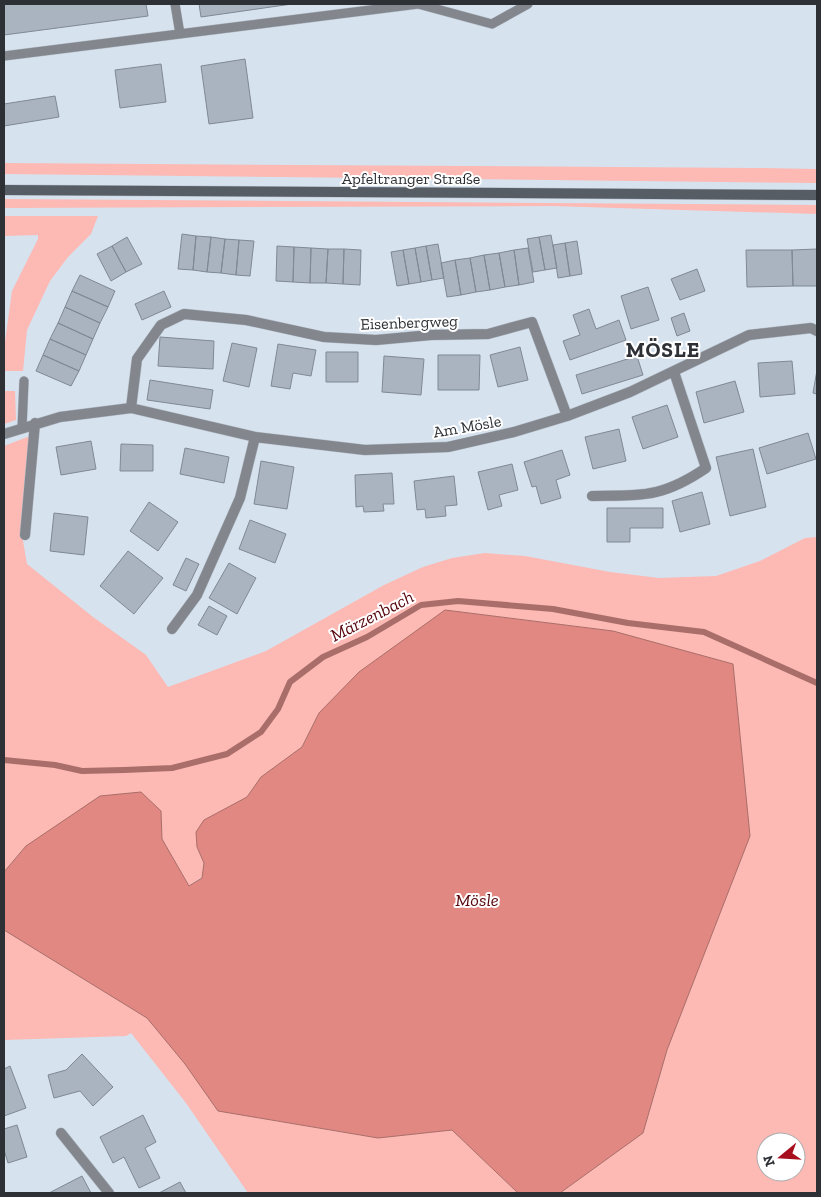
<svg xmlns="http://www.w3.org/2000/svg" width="821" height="1197" font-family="'Zilla Slab',serif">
	<rect width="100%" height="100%" fill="#d7e2ef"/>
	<path fill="#fdb9b3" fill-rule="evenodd" d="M4 163 757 168 817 169V183L4 174Z
		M4 199 817 205V214L552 206 4 208Z
		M4 216H98L91 234 68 257 50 281 27 330 23 371H4V349L12 291 38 239V235L4 236Z
		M4 391H15L16 420 4 424Z
		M30 436 22 535 27 564 93 617 146 655 168 687 266 651 384 585 423 567 452 558 485 553 525 556 610 572 659 578 716 576 760 561 805 538 817 537V1193H560L643 1133 667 1050 319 713 302 747 261 777 247 797 227 809 197 847 204 863 202 877 189 886 162 839 161 811 26 846 4 872V446ZM766 1142H796V1172H766Z
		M4 930 147 1018 185 1064 218 1111 378 1138 452 1130 518 1193H248L186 1103 131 1033 126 1036 4 1040Z"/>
	<path fill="#e08881" stroke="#aa6e6a" d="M445 610 613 631 733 664 750 836 667 1050 643 1133 560 1193H518L452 1130 378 1138 218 1111 185 1064 147 1018 4 930V872L26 846 100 796 141 792 161 811 162 839 189 886 202 878 204 863 197 847 196 832 204 820 247 797 261 777 302 747 319 713 359 672Z"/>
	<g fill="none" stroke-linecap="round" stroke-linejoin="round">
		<path stroke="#aa6e6a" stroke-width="6" d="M4 760 55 765 82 771 124 770 172 768 227 754 261 732 278 709 290 682 323 657 367 637 421 605 458 601 553 609 628 623 704 632 817 683"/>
	</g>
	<path fill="#a9b4c0" stroke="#7f8995" d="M4 4H146L148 16 4 35Z
		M199 4H292L201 17Z
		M245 59 253 118 209 124 201 66Z
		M161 64 166 102 120 108 115 70Z
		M55 96 59 117 4 126V104Z
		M182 234 196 236 193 270 178 269Z
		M551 235 557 268 545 270 539 237Z
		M196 236 211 237 207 272 193 270Z
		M127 237 142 264 126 272 112 246Z
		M211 237 225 239 221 273 207 272Z
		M539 237 545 270 533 272 527 239Z
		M225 239 239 240 236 275 221 273Z
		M239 240 254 241 250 276 236 275Z
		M577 241 582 274 570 276 565 243Z
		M565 243 570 276 558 278 553 245Z
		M438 244 444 278 432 280 426 246Z
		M112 246 126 272 111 281 97 254Z
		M277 246 294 247 293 282 276 281Z
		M426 246 432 280 421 282 415 248Z
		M294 247 311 248 310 283 293 282Z
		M311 248 328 249 326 283H310Z
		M415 248 421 282 409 284 403 250Z
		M528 248 534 282 519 285 514 250Z
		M328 249H344L343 284 326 283Z
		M344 249 361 250 360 285 343 284Z
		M817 249V286H793L792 250Z
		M403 250 409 284 397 286 391 252Z
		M514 250 519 285 505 287 499 253Z
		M746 250H792L793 286 747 287Z
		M499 253 505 287 490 290 484 255Z
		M484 255 490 290 476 292 470 258Z
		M470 258 476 292 461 295 455 260Z
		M455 260 461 295 447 297 441 263Z
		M697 269 705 291 680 300 671 279Z
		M80 275 115 291 108 307 72 291Z
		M648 287 659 320 631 329 621 296Z
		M72 291 108 307 100 323 65 307Z
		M164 291 171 307 142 320 135 304Z
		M65 307 100 323 93 339 58 323Z
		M589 309 596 329 619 320 626 340 570 360 563 341 580 335 573 315Z
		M684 313 690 331 677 336 671 318Z
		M58 323 93 339 86 355 50 339Z
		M160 337 214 341 213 369 158 366Z
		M50 339 86 355 79 371 43 355Z
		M232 343 257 348 249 387 223 381Z
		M278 344 316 350 311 376 293 373 290 389 271 386Z
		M520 347 528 380 498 387 490 355Z
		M326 352H358V382H326Z
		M43 355 79 371 71 386 36 371Z
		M438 355H480L479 390H438Z
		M384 356 424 359 421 395 382 392Z
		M637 356 643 375 582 394 576 375Z
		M792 361 795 394 760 397 758 363Z
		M817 370V394L813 393Z
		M150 380 213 390 210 409 147 400Z
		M735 381 744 412 704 423 696 392Z
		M667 405 678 437 643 449 632 417Z
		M619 429 626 461 593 469 585 437Z
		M808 433 816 459 767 474 759 448Z
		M91 441 96 469 61 475 56 447Z
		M121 444 153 445V471H120Z
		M185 448 229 457 224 483 180 474Z
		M753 449 766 507 730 516 716 457Z
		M562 450 570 475 556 480 561 498 541 504 536 486 532 487 524 462Z
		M261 461 294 467 287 509 254 504Z
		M512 464 518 490 499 495 502 506 488 510 478 472Z
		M392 473 394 504H383L384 511 364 512 363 506 356 507 355 475Z
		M454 476 457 505 445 506 446 516 426 518 425 509 417 510 414 481Z
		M702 492 710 524 680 532 672 501Z
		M149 502 178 522 158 551 130 531Z
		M607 508H663V528H630V542H607Z
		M54 513 88 517 84 555 50 551Z
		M250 520 286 534 275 563 239 549Z
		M128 551 163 578 134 614 100 586Z
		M186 558 199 564 186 591 173 585Z
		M229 563 256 578 237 614 209 598Z
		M209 606 227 616 217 635 198 625Z
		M82 1054 113 1087 93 1106 80 1091 54 1098 48 1075 66 1070Z
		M10 1066 26 1108 4 1116V1069Z
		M143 1115 156 1142 145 1148 160 1178 139 1188 124 1157 113 1163 100 1137Z
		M17 1125 27 1157 8 1163 4 1150V1129Z
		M82 1176 91 1193H49Z
		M180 1182 186 1193H159Z"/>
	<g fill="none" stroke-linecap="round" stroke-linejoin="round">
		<defs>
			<path id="lane" d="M175 4 180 34
				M4 56 418 4 492 24 528 4
				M22 428 24 381"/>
			<path id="street" d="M131 408 137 359 161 325 184 314 246 320 324 337 376 340 431 335 488 334 532 322 567 416
				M4 434 60 417 131 408 255 437 365 450 448 447 514 432 567 416 630 392 749 335 811 328 817 331
				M592 496C643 495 662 498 706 468L674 372
				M25 535 35 423
				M172 629 197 595 240 498 255 437
				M61 1133 109 1193"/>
			<path id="secondary" d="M4 190 817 195"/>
		</defs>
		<use href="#lane" stroke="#b5bfca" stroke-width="10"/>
		<use href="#street" stroke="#b5bfca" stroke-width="11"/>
		<use href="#secondary" stroke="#b5bfca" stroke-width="11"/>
		<use href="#lane" stroke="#83878d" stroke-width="9"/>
		<use href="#street" stroke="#83878d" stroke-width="10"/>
		<use href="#secondary" stroke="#575d65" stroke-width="10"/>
	</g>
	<g text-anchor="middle" stroke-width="4" stroke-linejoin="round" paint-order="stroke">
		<g font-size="16" fill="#2d3136" stroke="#fff">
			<text x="411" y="184">Apfeltranger Straße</text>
			<text transform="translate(409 322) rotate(-2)" y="6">Eisenbergweg</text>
			<text transform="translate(467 426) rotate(-10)" y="6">Am Mösle</text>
		</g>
		<g font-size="18" font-style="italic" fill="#57060b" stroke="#fff">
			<text transform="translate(372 616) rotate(-27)" y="6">Märzenbach</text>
			<text x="477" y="906">Mösle</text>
		</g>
		<g font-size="21" font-weight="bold" letter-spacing="1" fill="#2d3136" stroke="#fff">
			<text x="663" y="357">MÖSLE</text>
		</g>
	</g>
	<rect width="821" height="1197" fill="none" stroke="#2d3136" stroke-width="10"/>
	<g transform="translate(781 1157) rotate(252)"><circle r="24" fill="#ffffff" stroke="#abadaf"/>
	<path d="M0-4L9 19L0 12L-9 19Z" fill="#a70f1e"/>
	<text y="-8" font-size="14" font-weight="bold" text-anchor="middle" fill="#2d3136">N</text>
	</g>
</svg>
